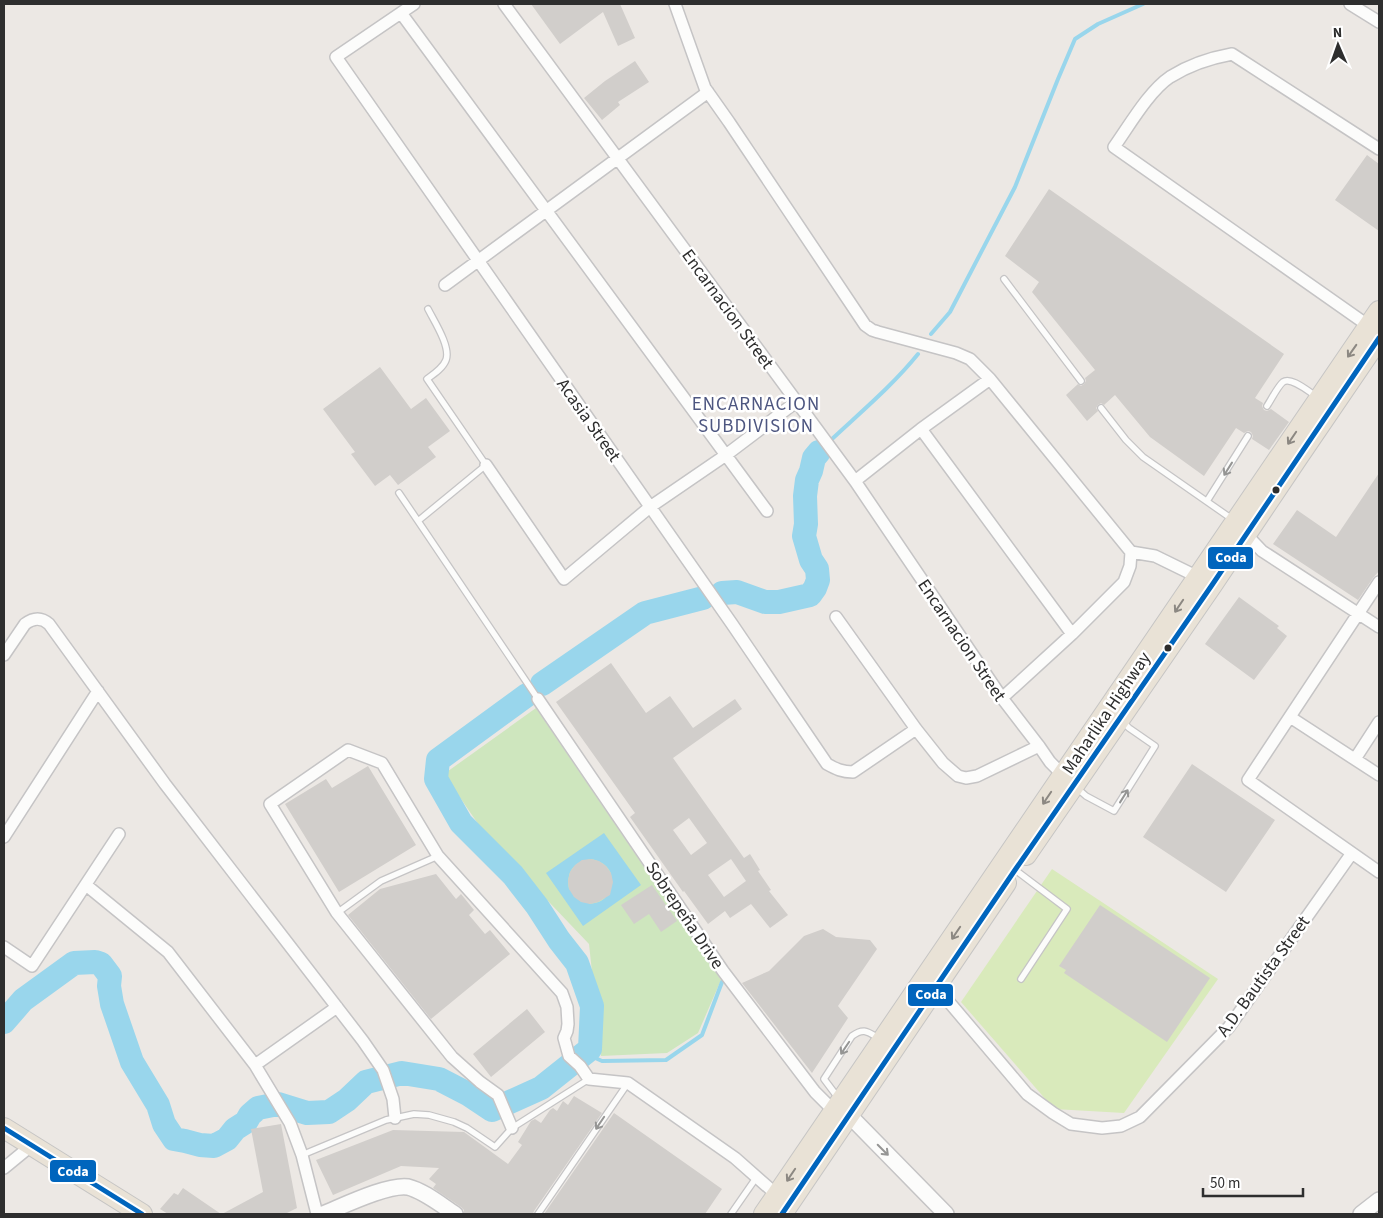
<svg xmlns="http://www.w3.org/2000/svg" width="1383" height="1218" font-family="'Source Sans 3',sans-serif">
	<rect width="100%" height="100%" fill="#ece8e4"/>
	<path fill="#cee6be" d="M536 708 721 980 698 1033 667 1053 601 1056 589 944 487 837 444 774Z"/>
	<path fill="#d9eabb" d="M1052 869 1218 979 1124 1113 1054 1109 961 1002Z"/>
	<path fill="#99d6ec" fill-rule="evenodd" d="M604 833 641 885 583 926 546 873ZM591 859C609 863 616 874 609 891 608 893 606 896 605 898 601 902 595 903 590 904L569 889C566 872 573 862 591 859Z"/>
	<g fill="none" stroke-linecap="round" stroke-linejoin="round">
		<path stroke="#99d6ec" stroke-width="4" d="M931 334 950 312 1015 187 1058 79 1075 39 1098 24 1143 4
			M832 439C862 411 893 385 918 354
			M584 1053 602 1061 666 1060 702 1035 722 982"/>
		<path stroke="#99d6ec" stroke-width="24" d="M722 593 737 592 765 602H779L810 595 815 588 818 580 817 569 811 560 804 536 806 524 805 496 807 480 811 471 814 458 819 452
			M542 684 645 613 703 598
			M4 1022 23 1000 74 963 95 962 101 964 110 976 109 986 112 1004 132 1062 158 1105 164 1124 174 1139 185 1141 200 1145 214 1146 227 1139 235 1129 246 1122 250 1115 258 1108 278 1104 307 1113 329 1112 347 1100 366 1082 402 1073 439 1079 468 1094 492 1110 541 1088 590 1049 592 1006 577 963 559 940 537 906 513 875 461 823 436 779 438 760 527 695"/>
	</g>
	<path fill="#d1cecb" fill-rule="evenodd" d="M531 4H620L635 38 618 46 603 12 560 44Z
		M635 61 649 82 618 102 620 105 602 120 584 98 605 81Z
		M1367 155 1379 164V231L1335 200Z
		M1049 189 1284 354 1255 398 1263 403 1262 406 1264 410 1267 411 1271 409 1289 422 1269 450 1252 439 1253 436 1251 432 1248 431 1244 433 1236 428 1204 476 1150 437 1115 395 1104 405 1101 403 1098 405 1096 408 1098 411 1087 421 1066 395 1078 384 1081 386 1084 384 1086 381 1085 378 1095 370 1032 292 1039 282 1005 256Z
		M380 367 411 409 426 398 450 431 428 447 436 457 398 485 390 475 375 486 351 454 355 452 323 409Z
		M1379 473V571L1373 578 1358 600 1273 544 1297 510 1336 537Z
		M1239 597 1279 626 1277 628 1287 636 1254 680 1205 644Z
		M611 663 646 713 670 696 693 728 735 699 742 709 673 758 744 858 750 854 760 870 758 871 771 890 769 891 788 915 770 928 751 904 730 918 725 911 708 924 684 891 683 892 630 817 635 813 556 702ZM689 818 707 843 691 855 673 830ZM731 859 746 881 724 897 708 875Z
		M1192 764 1275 820 1226 892 1143 837Z
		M368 766 416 845 339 892 285 804 326 779 332 788Z
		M591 859 599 861 606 866 611 873 613 882 610 895 598 902 590 904 581 902 574 897 569 889 568 881 570 872 575 865 582 860Z
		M436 874 456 899 461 894 474 910 469 915 485 934 490 930 510 954 431 1019 348 915 380 889Z
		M652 885 677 921 661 932 649 914 634 924 621 905Z
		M1100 905 1210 978 1167 1042 1064 973 1066 970 1059 966Z
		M823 929 836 937 870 940 877 949 838 1006 848 1018 812 1073 742 983 769 971 804 936Z
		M527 1009 545 1032 491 1077 473 1054Z
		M574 1096 602 1113 534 1211 533 1214H464V1210L461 1207 433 1188 436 1184 429 1179 439 1168 401 1166 333 1195 316 1160 393 1130 464 1132 508 1164 522 1145 518 1142 531 1121 535 1119 541 1123 550 1110 553 1108 557 1111 563 1101 568 1105Z
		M614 1113 722 1189 705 1214H544Z
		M281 1124 297 1208 285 1214H222L263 1192 251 1129Z
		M183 1188 221 1214H168L160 1209 174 1193 178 1195Z"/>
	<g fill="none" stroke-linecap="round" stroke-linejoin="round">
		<defs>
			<path id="service" d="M1004 279 1081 381
				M428 309C434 321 451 347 446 360 443 368 434 374 427 379L486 465 418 521 538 699
				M1267 406C1271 400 1278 386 1283 382 1291 376 1309 392 1316 396
				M1101 408 1126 440 1143 457 1232 519
				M399 493 418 521
				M1207 501 1248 436
				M1077 788 1086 796 1114 811 1155 746 1129 728 1123 722
				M1006 863 1067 909 1021 979
				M337 913 381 881 438 856
				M839 1099 824 1079 852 1036C864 1027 868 1032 880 1039
				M302 1155 386 1120 414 1114 429 1115 454 1122 467 1128 495 1147 512 1128 589 1079
				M538 1214 628 1083
				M731 1214 756 1178"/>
			<path id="minor" d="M414 4 336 57 732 624 827 764C836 769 842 772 853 772L916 729
				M504 4 855 481 1002 698 1039 746 1050 762 1067 779
				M675 4 705 88 729 122 865 325 872 330 878 332 956 353 970 359 990 379 1131 552 1155 556 1202 579
				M1350 4 1379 22
				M401 13 767 511
				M445 285 708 92
				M1373 329 1114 147C1129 126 1149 91 1170 77 1189 65 1210 58 1232 54L1379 149
				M921 429 1072 634
				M486 465 564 579 650 507 726 455 796 402
				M855 481 921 429 990 379
				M1242 530 1262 551 1379 627
				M1379 582 1248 780 1379 872
				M836 617 916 729 943 763 958 776 966 778 977 776 1039 746
				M4 655 25 624C33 618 41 617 49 624L165 784 363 1041 383 1070 393 1099 395 1118
				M1002 698 1072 634 1124 582 1130 566 1131 552
				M538 699 723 971 815 1092 834 1111
				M1290 717 1379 775
				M1355 759 1379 722
				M4 837 98 691
				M86 885 168 952 255 1065 290 1123 302 1155 317 1214
				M4 947 32 966 119 834
				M936 988 949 1002 1027 1094 1053 1113 1071 1124 1102 1128 1121 1126 1140 1117 1229 1027 1352 853
				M255 1065 337 1007
				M512 1128 498 1095 480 1082 452 1057 337 913 270 804 348 750 382 763 438 856 562 993 567 1007 568 1024 567 1031 564 1038 569 1056 580 1066 589 1079 628 1083 735 1158 777 1195
				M4 1168 32 1145"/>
			<path id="tertiary" d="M841 1113 849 1115 946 1214
				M323 1214C343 1206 388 1184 408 1187 424 1191 441 1205 455 1214
				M1361 1214 1379 1200"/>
			<path id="trunk" d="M1026 855 1212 585 1300 454 1379 338
				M4 1128 142 1214
				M764 1214 1379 311
				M782 1214 1006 883"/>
		</defs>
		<use href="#service" stroke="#c5c4c5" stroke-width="8"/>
		<use href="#minor" stroke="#c5c4c5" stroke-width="14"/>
		<use href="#tertiary" stroke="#c5c4c5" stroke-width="18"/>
		<use href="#trunk" stroke="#c6c5c4" stroke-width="22"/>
		<use href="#service" stroke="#fcfcfb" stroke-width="5.5"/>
		<use href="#minor" stroke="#fcfcfb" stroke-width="11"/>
		<use href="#tertiary" stroke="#fcfcfb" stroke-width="15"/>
		<use href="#trunk" stroke="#e9e2d6" stroke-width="20"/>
		<defs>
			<path id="bus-1" d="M4 1128 142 1214
				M782 1214 1015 870 1212 585 1379 338"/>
		</defs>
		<use href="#bus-1" stroke="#fff" stroke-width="9"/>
		<use href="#bus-1" stroke="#0065bd" stroke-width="5"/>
	</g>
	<defs><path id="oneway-shaft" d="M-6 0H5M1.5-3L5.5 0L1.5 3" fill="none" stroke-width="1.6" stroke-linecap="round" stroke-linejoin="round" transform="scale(1.25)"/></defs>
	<g stroke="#8c8882">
		<use href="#oneway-shaft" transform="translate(1352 351) rotate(125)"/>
		<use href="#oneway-shaft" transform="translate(1292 438) rotate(124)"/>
		<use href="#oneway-shaft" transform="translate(1179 606) rotate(124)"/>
		<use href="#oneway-shaft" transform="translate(1047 798) rotate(124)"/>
		<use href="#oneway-shaft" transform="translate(956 933) rotate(124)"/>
		<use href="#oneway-shaft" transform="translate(791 1175) rotate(124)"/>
	</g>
	<g stroke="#959594">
		<use href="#oneway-shaft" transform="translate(1228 469) rotate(122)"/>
		<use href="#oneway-shaft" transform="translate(1124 796) rotate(-58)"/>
		<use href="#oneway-shaft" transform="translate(845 1048) rotate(124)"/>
		<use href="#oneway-shaft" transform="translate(600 1123) rotate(124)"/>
		<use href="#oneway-shaft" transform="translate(883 1150) rotate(45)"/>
	</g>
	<g fill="#2e2e2e" stroke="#fff" stroke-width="2">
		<circle cx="1276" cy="490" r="4.5"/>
		<circle cx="1168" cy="648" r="4.5"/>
	</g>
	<g text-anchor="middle" stroke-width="5" stroke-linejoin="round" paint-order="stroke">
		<g font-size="18" fill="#2e2e2e" stroke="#fff">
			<text transform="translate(728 309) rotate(54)" y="6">Encarnacion Street</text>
			<text transform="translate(589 420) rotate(55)" y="6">Acasia Street</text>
			<text transform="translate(962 640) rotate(56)" y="6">Encarnacion Street</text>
			<text transform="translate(1106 713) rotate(-56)" y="6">Maharlika Highway</text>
			<text transform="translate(685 915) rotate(56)" y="6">Sobrepeña Drive</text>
			<text transform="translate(1263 976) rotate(-54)" y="6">A.D. Bautista Street</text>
		</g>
		<g font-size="19" letter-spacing="1" fill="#4d5680" stroke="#fff">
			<text x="756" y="410">ENCARNACION<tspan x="756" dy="22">SUBDIVISION</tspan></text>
		</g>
	</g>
	<g stroke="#fff" stroke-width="2">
		<rect x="1207" y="546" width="47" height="24" rx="5" fill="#0065bd"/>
		<rect x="907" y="983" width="47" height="24" rx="5" fill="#0065bd"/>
		<rect x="49" y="1159" width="48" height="24" rx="5" fill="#0065bd"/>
	</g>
	<g font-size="14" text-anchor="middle" font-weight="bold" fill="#fff">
		<text x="1231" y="562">Coda</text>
		<text x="931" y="999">Coda</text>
		<text x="73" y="1176">Coda</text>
	</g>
	<rect width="1383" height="1218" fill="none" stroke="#2e2e2e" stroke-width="10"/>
	<g transform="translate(1338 45) rotate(358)" stroke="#ffffff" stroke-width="4" paint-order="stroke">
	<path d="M0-4L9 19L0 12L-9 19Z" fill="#2e2e2e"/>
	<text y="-8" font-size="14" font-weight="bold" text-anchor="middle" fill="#2e2e2e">N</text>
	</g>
	<path d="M1203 1188v8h100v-8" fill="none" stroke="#2e2e2e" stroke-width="2.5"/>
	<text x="1210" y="1188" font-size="15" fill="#2e2e2e" stroke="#ffffff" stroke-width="4" paint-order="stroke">50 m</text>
</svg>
